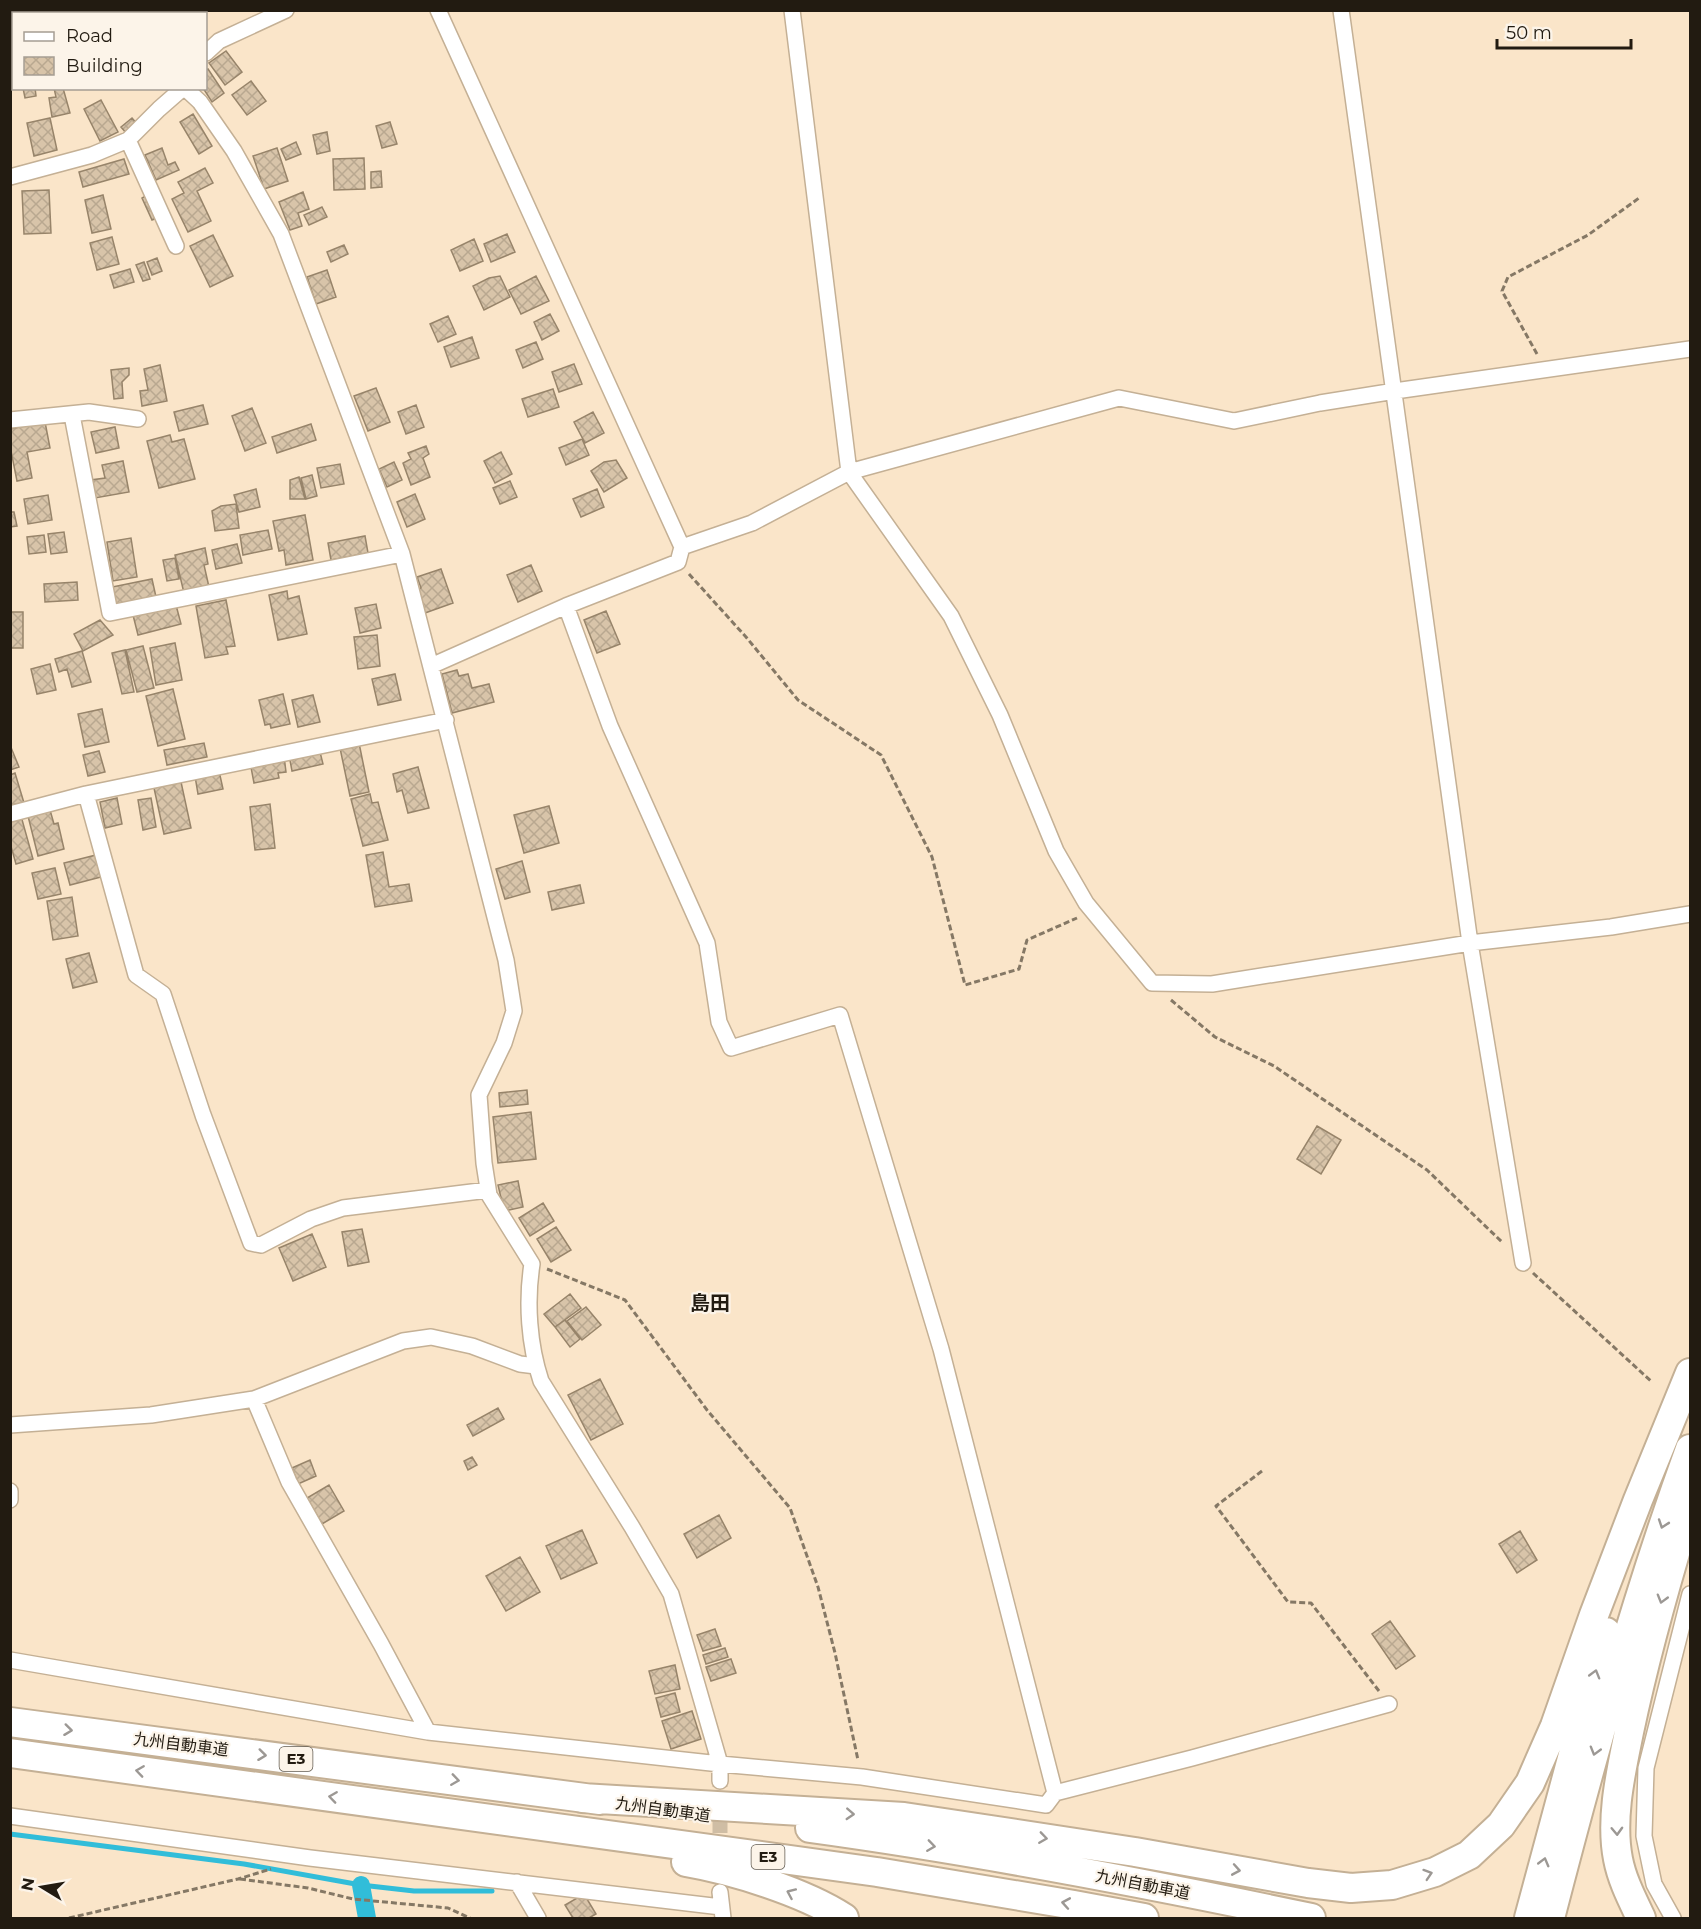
<svg xmlns="http://www.w3.org/2000/svg" width="1701" height="1929" font-family="Montserrat,'Noto Sans JP',sans-serif">
	<defs>
		<pattern id="building-cross-hatch" width="8" height="8" patternUnits="userSpaceOnUse" patternTransform="scale(1.5)"><rect width="8" height="8" fill="#d8c4a9"/><path d="M0 0l8 8M0 8l8-8" fill="none" stroke="#b9a890"/></pattern>
	</defs>
	<rect width="100%" height="100%" fill="#fae5c9"/>
	<g fill="none" stroke-linecap="round" stroke-linejoin="round">
		<path stroke="#31bdd9" stroke-width="5" d="M10 1834 244 1864 361 1885 414 1891H492"/>
		<path stroke="#31bdd9" stroke-width="18" d="M361 1885 367 1918"/>
	</g>
	<path fill="url(#building-cross-hatch)" stroke="#97846a" stroke-width="1.5" d="M42 10 36 14H14V22L10 23V13L15 10Z
		M226 51 242 72 225 85 209 63Z
		M208 69 224 93 212 102 203 88H206V70Z
		M251 81 266 101 247 115 232 95Z
		M23 88H35L36 96 25 98Z
		M54 88H63L70 113 52 117 49 98 56 97Z
		M101 100 118 132 100 141 84 109Z
		M193 114 212 146 199 154 180 122Z
		M50 118 57 150 34 156 27 123Z
		M132 118 138 125 127 134 121 127Z
		M390 122 397 144 382 148 376 126Z
		M327 132 330 151 317 154 313 135Z
		M296 142 301 154 286 160 281 149Z
		M162 148 168 165 175 162 179 170 156 180 145 155Z
		M277 148 288 181 264 189 253 156Z
		M364 158 365 189 334 190 333 159Z
		M124 159 129 174 83 187 79 172Z
		M205 168 213 183 197 191 211 221 188 232 172 199 184 193 178 182Z
		M381 171 382 187 371 188V172Z
		M49 190 51 233 24 234 22 191Z
		M303 192 309 209 298 213 302 226 290 230 279 202Z
		M149 194 160 217 152 220 142 198Z
		M103 195 111 229 92 233 85 200Z
		M322 207 327 217 309 225 304 215Z
		M507 234 515 252 491 262 484 244Z
		M213 235 233 276 210 287 190 246Z
		M112 237 119 264 97 270 90 243Z
		M474 239 483 261 460 271 451 250Z
		M344 245 348 254 331 262 327 252Z
		M157 258 162 271 152 275 147 262Z
		M144 262 150 279 143 281 136 265Z
		M130 269 134 282 114 288 110 275Z
		M327 270 336 297 316 304 307 277Z
		M500 276 510 297 484 310 473 286 489 278Z
		M536 276 549 301 521 314 509 290Z
		M550 314 559 331 542 340 534 322Z
		M448 316 456 334 438 342 430 324Z
		M472 337 479 358 451 367 444 347Z
		M536 342 543 359 523 368 516 350Z
		M574 364 582 384 559 392 552 372Z
		M160 365 167 401 142 406 140 391 148 390 144 369Z
		M129 368V375L122 382 123 398 114 399 111 370Z
		M376 388 390 422 368 431 354 396Z
		M553 389 559 407 528 417 522 399Z
		M203 405 208 424 179 431 174 412Z
		M416 405 424 427 406 434 398 412Z
		M252 408 266 443 245 451 232 416Z
		M593 412 604 433 585 443 574 422Z
		M45 422 50 448 27 452 32 478 17 481 10 446V429Z
		M311 424 316 440 277 453 272 437Z
		M115 427 119 448 96 453 91 432Z
		M170 435 172 442 184 439 195 479 159 488 147 441Z
		M582 439 589 455 566 465 559 448Z
		M426 446 429 454 423 458 430 477 411 485 403 463 411 459 408 453Z
		M501 452 512 474 495 483 484 461Z
		M616 460 627 478 604 492 591 471 604 462Z
		M123 461 129 492 95 498 91 480 105 478 102 465Z
		M394 462 402 480 387 487 379 469Z
		M340 464 344 484 321 488 317 468Z
		M312 475 317 496 306 499 301 478Z
		M299 477 305 499H290V480Z
		M510 481 517 497 500 504 493 488Z
		M256 489 260 507 239 512 234 495Z
		M597 489 604 507 581 517 573 499Z
		M415 494 425 519 407 527 397 502Z
		M48 495 52 520 28 524 24 499Z
		M236 504 239 528 215 531 212 511 221 506Z
		M10 512H14L17 526 10 527Z
		M305 515 313 560 286 565 284 550 279 551 273 521Z
		M268 530 272 549 243 555 240 535Z
		M64 532 67 552 51 554 48 534Z
		M44 535 46 552 29 554 27 537Z
		M365 536 368 553 331 560 328 543Z
		M131 538 137 577 113 581 107 542Z
		M237 544 242 563 216 569 212 550Z
		M205 548 208 564 204 565 209 587 184 593 175 555Z
		M175 558 179 579 167 581 163 560Z
		M531 565 542 591 518 602 507 575Z
		M441 569 453 603 425 613 417 590 421 588 417 577Z
		M152 579 156 597 115 605 112 587Z
		M77 582 78 600 45 602 44 584Z
		M287 591 288 599 299 596 307 634 278 640 269 595Z
		M226 600 235 646 226 647 228 654 205 658 196 606Z
		M376 604 381 628 360 633 355 608Z
		M176 605 181 624 138 635 133 615Z
		M606 611 620 644 597 653 584 620Z
		M10 612H23V648H10Z
		M100 620 113 635 83 651 74 634Z
		M377 635 380 666 358 669 354 637Z
		M175 643 182 680 156 685 150 648Z
		M143 646 154 688 137 692 126 650Z
		M125 650 134 692 122 694 112 653Z
		M82 651 91 682 72 687 67 669 59 672 55 659Z
		M50 664 56 690 37 694 31 669Z
		M457 670 459 676 468 674 472 688 489 684 494 702 452 713 442 674Z
		M395 674 401 700 378 705 372 679Z
		M173 689 185 739 158 746 146 696Z
		M283 694 290 724 271 728 270 724 265 725 259 700Z
		M313 695 320 722 298 727 292 700Z
		M102 709 109 742 85 747 78 714Z
		M204 743 207 757 167 765 164 750Z
		M359 743 369 792 350 796 340 748Z
		M10 745 19 767 10 770Z
		M319 748 323 764 292 771 289 755Z
		M99 751 105 772 88 776 83 755Z
		M284 756 286 772 278 773 279 778 254 783 250 762Z
		M418 767 429 808 408 813 402 790 397 792 393 774Z
		M219 771 223 789 198 794 195 776Z
		M15 773 24 803 10 805V775Z
		M181 782 191 828 164 834 154 788Z
		M370 794 372 803 378 802 388 840 363 846 351 799Z
		M117 798 122 824 105 828 100 802Z
		M151 798 156 827 143 830 138 800Z
		M270 804 275 848 255 850 250 807Z
		M549 806 559 843 524 853 514 815Z
		M50 810 54 824 58 823 64 849 38 856 28 816Z
		M21 816 33 859 16 864 10 843V818Z
		M383 852 389 887 409 884 412 901 375 907 366 855Z
		M100 854 105 876 70 885 64 863Z
		M522 861 530 892 505 899 496 869Z
		M55 868 61 894 38 899 32 873Z
		M580 885 584 903 552 910 548 892Z
		M72 897 78 936 53 940 47 901Z
		M89 953 97 982 73 988 66 959Z
		M527 1090 528 1104 500 1107 499 1093Z
		M531 1112 536 1159 498 1163 493 1117Z
		M1317 1126 1341 1140 1321 1174 1297 1159Z
		M518 1181 523 1207 504 1211 498 1185Z
		M543 1203 554 1221 530 1236 519 1218Z
		M556 1227 571 1250 551 1262 537 1239Z
		M362 1229 369 1262 348 1266 342 1232Z
		M312 1234 326 1267 293 1281 279 1248Z
		M570 1294 581 1308 555 1327 544 1314Z
		M586 1307 601 1325 582 1340 567 1321Z
		M565 1320 580 1339 570 1347 555 1327Z
		M600 1379 623 1424 591 1440 568 1395Z
		M498 1408 504 1419 473 1436 467 1425Z
		M472 1457 477 1465 468 1470 464 1461Z
		M310 1460 316 1476 298 1484 292 1468Z
		M329 1485 344 1511 322 1524 307 1498Z
		M719 1515 731 1538 697 1558 684 1534Z
		M582 1530 597 1563 561 1579 546 1546Z
		M1520 1531 1537 1560 1517 1573 1499 1544Z
		M520 1557 540 1592 506 1611 486 1576Z
		M1390 1621 1415 1656 1396 1669 1372 1634Z
		M715 1629 721 1646 703 1651 697 1635Z
		M725 1648 728 1657 706 1664 703 1655Z
		M731 1659 736 1673 711 1681 706 1667Z
		M675 1665 680 1689 655 1694 649 1671Z
		M675 1693 680 1712 661 1717 656 1698Z
		M692 1711 701 1739 671 1749 662 1721Z
		M584 1894 596 1914 589 1918H573L565 1905Z"/>
	<g fill="none" stroke-linecap="round" stroke-linejoin="round">
		<path stroke="#cfbda4" stroke-width="15" stroke-dasharray="15 8" stroke-linecap="butt" d="M720 1856V1781"/>
		<defs>
			<path id="minor" d="M145 10 147 14
				M792 10 849 472 951 616 1000 715 1056 851 1086 903 1152 983 1212 984 1470 943 1611 927 1690 914
				M1341 10 1470 943 1523 1263
				M206 53 219 41 286 10
				M185 88 200 102 234 151 281 234 402 554 506 960 514 1011 504 1043 479 1095 484 1163 489 1195 532 1264C526 1302 529 1345 541 1381L632 1527 671 1594 720 1764V1781
				M128 140 176 246
				M10 177 92 155 128 140 159 109 183 88
				M72 415 110 613 402 554
				M10 420 89 412 138 419
				M682 547 752 523 849 472 1119 398 1234 421 1320 403 1395 391 1690 349
				M566 606 610 726 707 943 719 1022 731 1048 840 1015 941 1349 1055 1793
				M431 666 566 606 678 562 682 547 438 10
				M86 794 136 975 163 994 203 1115 251 1243 261 1245 311 1219 343 1208 488 1190
				M10 814 86 794 446 720
				M254 1399 289 1482 381 1644 428 1732
				M10 1425 151 1415 254 1399 403 1341 431 1337 472 1346 520 1364 536 1366
				M10 1491V1500
				M10 1660 428 1732 720 1764 862 1777 1046 1805 1055 1793 1192 1758 1389 1704
				M10 1816 310 1858 721 1907
				M517 1882 538 1918
				M720 1892 723 1918
				M1673 1918 1654 1884 1644 1836 1646 1768 1690 1594"/>
			<path id="motorway" d="M10 1722 600 1800
				M10 1753 877 1872 1074 1905 1144 1918
				M582 1798 904 1817 1135 1852 1308 1883 1351 1888 1392 1885 1435 1872 1469 1855 1501 1825 1530 1783 1555 1726 1594 1615 1638 1500 1690 1373
				M810 1828C978 1851 1145 1883 1311 1918
				M686 1862C733 1870 804 1892 844 1918
				M1529 1918 1606 1632
				M1550 1918C1591 1760 1634 1603 1690 1449
				M1641 1918C1632 1899 1622 1880 1618 1859 1610 1818 1621 1772 1629 1732 1645 1655 1667 1578 1690 1503"/>
		</defs>
		<use href="#minor" stroke="#c4b095" stroke-width="18"/>
		<use href="#motorway" stroke="#c4b095" stroke-width="32"/>
		<path stroke="#857865" stroke-width="3" stroke-dasharray="6 3" stroke-linecap="butt" d="M1537 354 1502 291 1508 277 1588 235 1639 198
			M689 574 746 637 798 700 881 755 932 857 965 985 1019 969 1027 940 1077 918
			M1171 1000 1215 1037 1274 1066 1427 1170 1503 1243
			M547 1269 625 1300 707 1410 790 1508 818 1587 835 1653 858 1760
			M1533 1273 1652 1382
			M1262 1471 1216 1506 1288 1602 1311 1603 1379 1691
			M240 1879 308 1888 353 1899 448 1908 470 1918
			M69 1918 238 1879 271 1869"/>
		<use href="#minor" stroke="#fff" stroke-width="15"/>
		<use href="#motorway" stroke="#fff" stroke-width="28"/>
	</g>
	<defs><path id="oneway-chevron" d="M-2-3.5L2.5 0L-2 3.5" fill="none" stroke-width="1.6" stroke-linecap="round" stroke-linejoin="round" transform="scale(1.5)"/></defs>
	<g stroke="#9c9894">
		<use href="#oneway-chevron" transform="translate(1663 1524) rotate(109)"/>
		<use href="#oneway-chevron" transform="translate(1662 1599) rotate(106)"/>
		<use href="#oneway-chevron" transform="translate(1595 1674) rotate(-74)"/>
		<use href="#oneway-chevron" transform="translate(68 1730) rotate(7)"/>
		<use href="#oneway-chevron" transform="translate(1595 1751) rotate(106)"/>
		<use href="#oneway-chevron" transform="translate(262 1755) rotate(7)"/>
		<use href="#oneway-chevron" transform="translate(140 1771) rotate(-172)"/>
		<use href="#oneway-chevron" transform="translate(455 1780) rotate(8)"/>
		<use href="#oneway-chevron" transform="translate(333 1797) rotate(-172)"/>
		<use href="#oneway-chevron" transform="translate(850 1814) rotate(3)"/>
		<use href="#oneway-chevron" transform="translate(1617 1831) rotate(88)"/>
		<use href="#oneway-chevron" transform="translate(1043 1838) rotate(8)"/>
		<use href="#oneway-chevron" transform="translate(931 1846) rotate(8)"/>
		<use href="#oneway-chevron" transform="translate(1544 1862) rotate(-75)"/>
		<use href="#oneway-chevron" transform="translate(1236 1870) rotate(10)"/>
		<use href="#oneway-chevron" transform="translate(1428 1874) rotate(-18)"/>
		<use href="#oneway-chevron" transform="translate(791 1893) rotate(-156)"/>
		<use href="#oneway-chevron" transform="translate(1066 1903) rotate(-170)"/>
	</g>
	<g text-anchor="middle" stroke-width="4.5" stroke-linejoin="round" paint-order="stroke">
		<g fill="#fcf4e9" stroke="#635c52" stroke-width="1.5">
			<rect x="279.5" y="1747" width="33" height="24" rx="4.5"/>
			<rect x="751.5" y="1845" width="33" height="24" rx="4.5"/>
		</g>
		<g font-size="15" font-weight="bold" fill="#221b11">
			<text x="296" y="1764">E3</text>
			<text x="768" y="1862">E3</text>
		</g>
		<g font-size="16" fill="#221b11" stroke="#fcf4e9">
			<text transform="translate(181 1744) rotate(7)" y="6">九州自動車道</text>
			<text transform="translate(663 1809) rotate(8)" y="6">九州自動車道</text>
			<text transform="translate(1143 1884) rotate(11)" y="6">九州自動車道</text>
		</g>
		<g font-size="20" font-weight="bold" fill="#221b11" stroke="#fcf4e9">
			<text x="710" y="1310">島田</text>
		</g>
	</g>
	<rect width="1701" height="1929" fill="none" stroke="#221b11" stroke-width="24"/>
	<rect x="12" y="12" width="195" height="78" fill="#fcf4e9" stroke="#a59d93" stroke-width="1.5"/>
	<rect x="24" y="32" width="30" height="9" fill="#ffffff" stroke="#a59d93" stroke-width="1.5"/>
	<text x="66" y="42" font-size="18" fill="#221b11">Road</text>
	<rect x="24" y="57" width="30" height="18" fill="url(#building-cross-hatch)" stroke="#a59d93" stroke-width="1.5"/>
	<text x="66" y="72" font-size="18" fill="#221b11">Building</text>
	<g transform="translate(42 1887) rotate(281)" stroke="#fcf4e9" stroke-width="4.5" paint-order="stroke">
	<path d="M0-4.5L10 22L0 15L-10 22Z" fill="#221b11"/>
	<text y="-9" font-size="16" font-weight="bold" text-anchor="middle" fill="#221b11">N</text>
	</g>
	<path d="M1497 39v9h134v-9" fill="none" stroke="#221b11" stroke-width="3"/>
	<text x="1506" y="39" font-size="18" fill="#221b11" stroke="#fcf4e9" stroke-width="4.5" paint-order="stroke">50 m</text>
</svg>
